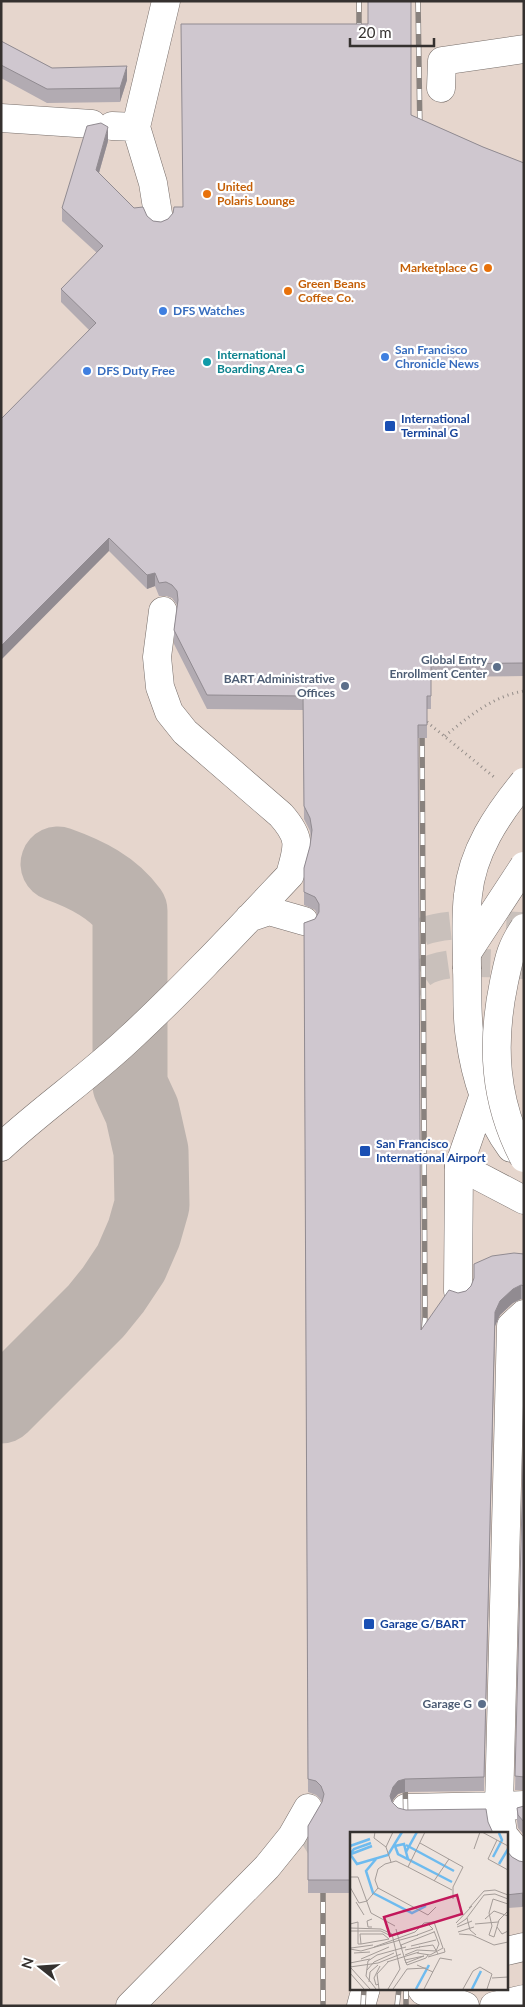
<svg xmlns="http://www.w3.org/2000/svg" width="525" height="2007" font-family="Lato,sans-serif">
	<rect width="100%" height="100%" fill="#eee4de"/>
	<path fill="#e6d6cd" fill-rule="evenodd" d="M1 1H524V2006H1ZM351 1833H506V1988H351Z"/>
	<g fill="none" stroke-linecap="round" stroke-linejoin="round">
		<path stroke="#bcb3ae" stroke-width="75" d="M1 1406 96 1311 113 1290 131 1263 144 1233 152 1205 151 1151 142 1111 130 1085V911C113 887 86 874 58 864"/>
		<path stroke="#c9c0bb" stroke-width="28" stroke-dasharray="28 14" stroke-linecap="butt" d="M304 1847 341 1824"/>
		<path stroke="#c9c0bb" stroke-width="28" stroke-dasharray="28 14" stroke-linecap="butt" d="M391 957C410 916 486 925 524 926
			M397 1007C404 995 411 981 423 973 444 958 498 964 524 965"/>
		<defs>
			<path id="minor" d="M441 88 442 61 524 49
				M1 118 92 124
				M112 126 136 127
				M159 220 153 183 136 127 166 1
				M249 918 269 911 304 921
				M1 1147C43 1108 90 1076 131 1037 186 986 239 929 290 875 298 846 302 839 281 815L185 732 169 712 160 687 157 657 163 611
				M458 1291 459 1166
				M406 1808 499 1806 511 1326 524 1314
				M503 1833 499 1806 524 1805
				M506 1838 524 1860
				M506 1951 524 1947
				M421 1988 423 1991 465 2006
				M130 2006 267 1867 292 1836 308 1808
				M361 2006 366 1988
				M494 2006 524 1999"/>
			<path id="major" d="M467 969C468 991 466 1015 470 1038 475 1076 488 1117 511 1148
				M484 1094 459 1166 524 1200"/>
		</defs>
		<use href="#minor" stroke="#776e6a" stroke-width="29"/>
		<use href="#major" stroke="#776e6a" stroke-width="29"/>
		<path stroke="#958e8a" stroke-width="3" stroke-dasharray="1 4" stroke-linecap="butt" d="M427 722 494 777
			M445 736C468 717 493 696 524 691"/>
		<use href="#minor" stroke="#fff" stroke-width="28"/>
		<use href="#major" stroke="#fff" stroke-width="28"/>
		<defs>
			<path id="rail" d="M359 1V39
				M418 1 420 134
				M422 724 425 1317 423 1339
				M405 1777 406 1833
				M323 1880V2006
				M406 1988V2006
				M363 2006 364 1988
				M397 2006 399 1988"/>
		</defs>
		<use href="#rail" stroke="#89827e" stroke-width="5.5"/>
		<use href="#rail" stroke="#fff" stroke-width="4" stroke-dasharray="11" stroke-linecap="butt"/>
		<defs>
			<path id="minor-bridge" d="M524 928C510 949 509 959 504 982 491 1044 494 1101 524 1158
				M467 953 524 866"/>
			<path id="major-bridge" d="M467 969C467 944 465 919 468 895 472 852 497 815 524 782"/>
		</defs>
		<use href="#minor-bridge" stroke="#776e6a" stroke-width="29" stroke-linecap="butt"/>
		<use href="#major-bridge" stroke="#776e6a" stroke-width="29" stroke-linecap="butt"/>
		<use href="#minor-bridge" stroke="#fff" stroke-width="28"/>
		<use href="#major-bridge" stroke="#fff" stroke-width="28"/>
	</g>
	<path fill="#b2abb2" d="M368 24 411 115 483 147 524 163V676L431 677V709H427V738H418L421 1330 458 1293 466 1291 524 1254V1299H521L513 1303 500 1315 495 1326 484 1791 405 1792 398 1794 393 1800 392 1802 351 1833V1893H308V1826L322 1802 321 1800 316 1795 308 1792 304 923 315 919 317 914 315 910 304 905V868L310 846 311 839 310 831 304 819 303 710 207 709 174 644V630L177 605 172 598 166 596H159L155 586 147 589 109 551 89 330 61 302V289L97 253 62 221V208L108 141 99 173 134 208 153 221 161 222 168 219 182 207Z
		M1 41 52 68 127 80 120 102 47 103 1 78Z
		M524 1428V1790H515Z
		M524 1806V1835L518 1828 517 1821V1808Z
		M506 1850 512 1857 519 1861 524 1862 522 1907 506 1908Z"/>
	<path fill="#918b91" d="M127 66V80L120 102V88Z
		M108 127V141L96 183V170Z
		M109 538V551L1 660V646Z
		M155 573V586L147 589V575Z
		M521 1285V1299L513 1303 500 1315 495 1326 484 1791 495 1312 500 1301 513 1289Z
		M405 1779V1792L398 1794 393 1800 390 1809V1796L393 1787 398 1781Z
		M522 1893H524V1906L522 1907Z"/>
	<path fill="#cfc7cf" stroke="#918b91" d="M368 1H411V115L483 147 524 163V663L431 664V696H427V725H418L421 1330 449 1290 458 1293 466 1291 471 1286 474 1278V1264L492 1256 514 1253 524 1254V1286L521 1285 513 1289 500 1301 495 1312 484 1777 405 1779 398 1781 393 1787 390 1796 392 1802 398 1808 406 1810 486 1809 488 1822 493 1833H351V1880H308V1826L322 1802 324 1794 321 1786 316 1781 308 1779 304 923 315 919 319 912V904L315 897 304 892V868L310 846 312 830 310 818 304 806 303 696 207 695 174 630 178 600 177 591 172 585 166 582 159 583 155 573 147 575 109 538 1 646V419L96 323 61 289 103 246 62 208 87 126 101 123 108 127 96 170 134 208 143 207 147 216 153 221 161 222 168 219 173 213 174 207H183L181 24H368Z
		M1 41 52 68 127 66 120 88 47 89 1 65Z
		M524 1428V1777L515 1776Z
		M524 1806V1822L518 1815 517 1808Z
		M506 1850 512 1857 519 1861 524 1862V1893L506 1895Z"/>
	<g fill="#e8710a" stroke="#fff" stroke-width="2">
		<circle cx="207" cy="194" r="5"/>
		<circle cx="488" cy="268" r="5"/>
		<circle cx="288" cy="291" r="5"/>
	</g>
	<g fill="#3f7fe0" stroke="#fff" stroke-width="2">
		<circle cx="163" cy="311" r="5"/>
		<circle cx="385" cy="357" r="5"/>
		<circle cx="87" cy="371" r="5"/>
	</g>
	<circle fill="#0f9aa8" stroke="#fff" stroke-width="2" cx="207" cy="362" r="5"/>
	<g fill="#1a4fb4" stroke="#fff" stroke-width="2">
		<rect x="384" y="420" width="12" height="12" rx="2.5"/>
		<rect x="359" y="1145" width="12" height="12" rx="2.5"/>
		<rect x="363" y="1618" width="12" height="12" rx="2.5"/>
	</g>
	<g fill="#5c6f8a" stroke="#fff" stroke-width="2">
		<circle cx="497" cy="667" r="5"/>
		<circle cx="345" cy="686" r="5"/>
		<circle cx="482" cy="1704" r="5"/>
	</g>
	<g text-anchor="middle" stroke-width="4.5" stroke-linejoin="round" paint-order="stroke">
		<g font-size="12" font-weight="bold" fill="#c56008" stroke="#fff" text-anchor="start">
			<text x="217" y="191">United<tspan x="217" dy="14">Polaris Lounge</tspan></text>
			<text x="478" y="272" text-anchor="end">Marketplace G</text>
			<text x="298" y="288">Green Beans<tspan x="298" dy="14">Coffee Co.</tspan></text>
		</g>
		<g font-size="12" font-weight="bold" fill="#366cbe" stroke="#fff" text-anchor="start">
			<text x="173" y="315">DFS Watches</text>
			<text x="395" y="354">San Francisco<tspan x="395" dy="14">Chronicle News</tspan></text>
			<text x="97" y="375">DFS Duty Free</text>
		</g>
		<g font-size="12" font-weight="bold" fill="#0d838f" stroke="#fff" text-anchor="start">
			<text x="217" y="359">International<tspan x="217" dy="14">Boarding Area G</tspan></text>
		</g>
		<g font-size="12" font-weight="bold" fill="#164399" stroke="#fff" text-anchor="start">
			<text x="401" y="423">International<tspan x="401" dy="14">Terminal G</tspan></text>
			<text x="376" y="1148">San Francisco<tspan x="376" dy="14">International Airport</tspan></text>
			<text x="380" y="1628">Garage G/BART</text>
		</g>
		<g font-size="12" font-weight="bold" fill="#4e5e75" stroke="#fff" text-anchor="end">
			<text x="487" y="664">Global Entry<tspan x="487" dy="14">Enrollment Center</tspan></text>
			<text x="335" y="683">BART Administrative<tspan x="335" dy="14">Offices</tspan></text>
			<text x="472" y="1708">Garage G</text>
		</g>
	</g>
	<g transform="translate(350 1832)">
		<rect width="158" height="158" fill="#eee4de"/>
		<path fill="none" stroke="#6ebbef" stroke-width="2.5" d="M56 13 104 39M0 14 20 7M56 20 54 12 45 14 48 22 102 50M0 22 7 32 38 23 52 0M0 22 4 17 21 11M1 22 22 14M143 25 152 8 149 1M26 27 16 39 23 61 62 81 76 74M58 27 56 20 67 0M149 32 158 17M66 157 79 133M122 157 131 139"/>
		<path fill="none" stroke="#a49c98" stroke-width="1" d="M25 0 24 6 36 15M75 0 58 35 46 29 35 32 28 37 25 48 28 56 78 83 86 75M132 0 158 14M147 8 138 27 158 38M70 11 113 35 103 55V67M124 17 130 0M41 30 36 15 43 0M58 35 102 58M0 45H8L21 81 45 94M84 49 99 27M0 55 9 71 17 69 28 56M6 70 14 83M119 76 134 59 145 58 158 63M139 81 142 94 139 103 144 105 149 88 158 79M139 81 143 67 158 72M117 86 120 98 126 103M22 87 17 89 18 95H22M135 87 144 79 158 84M106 91 122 74M0 92 8 90V112H11L34 108 39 107 33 102H10L11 112M125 92 148 90M107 93 116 87 134 63 145 62 158 67M107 95 122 89M147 95 152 102 158 99M0 96 31 97 42 102 50 137 38 157M46 97 47 101 65 96 47 103M0 99H31L41 104M108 100 124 95M109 102 122 103 144 113 158 110M47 103V101L55 128 74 124 56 131 55 128M67 103 83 97 79 93M61 114 86 108M24 115 65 100 74 91 84 90 93 116 80 123 67 121M69 115 83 113 88 122M1 116 23 113M52 116 51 113 84 100M0 117 11 119 68 103M55 118 70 115M4 121 20 120M55 123 67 118 86 119 89 112 84 99M78 125 95 120 94 116M11 127 39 115M55 128 57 133 76 126 78 123M37 130 69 120M0 131 20 127M67 133 83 140M0 135 28 131 51 122M1 136 20 157M17 138 24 130 44 121M0 141 14 157M142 146 158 145M19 150 20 140 28 133M29 152 26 153 24 146 30 134M26 157 16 144 18 129 27 123 56 115M29 157 27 142 39 129M43 157 57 137 76 136M74 157 90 126 102 128M113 157 123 139 130 135 142 142 137 157"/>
		<path fill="#c2185b" fill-opacity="0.15" stroke="#c2185b" stroke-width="2.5" d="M107 63 112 82 40 104 34 85Z"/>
		<rect width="158" height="158" fill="none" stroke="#35312f" stroke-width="2.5"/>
	</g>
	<rect width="525" height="2007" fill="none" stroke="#35312f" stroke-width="5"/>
	<g transform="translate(40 1967) rotate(287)" stroke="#ffffff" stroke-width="4" paint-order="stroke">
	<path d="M0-4L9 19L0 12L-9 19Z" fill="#35312f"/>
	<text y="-8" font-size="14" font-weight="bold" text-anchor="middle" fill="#35312f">N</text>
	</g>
	<path d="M350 38v8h84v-8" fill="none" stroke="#35312f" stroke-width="2.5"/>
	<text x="358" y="38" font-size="15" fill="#35312f" stroke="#ffffff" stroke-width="4" paint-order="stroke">20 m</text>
</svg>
